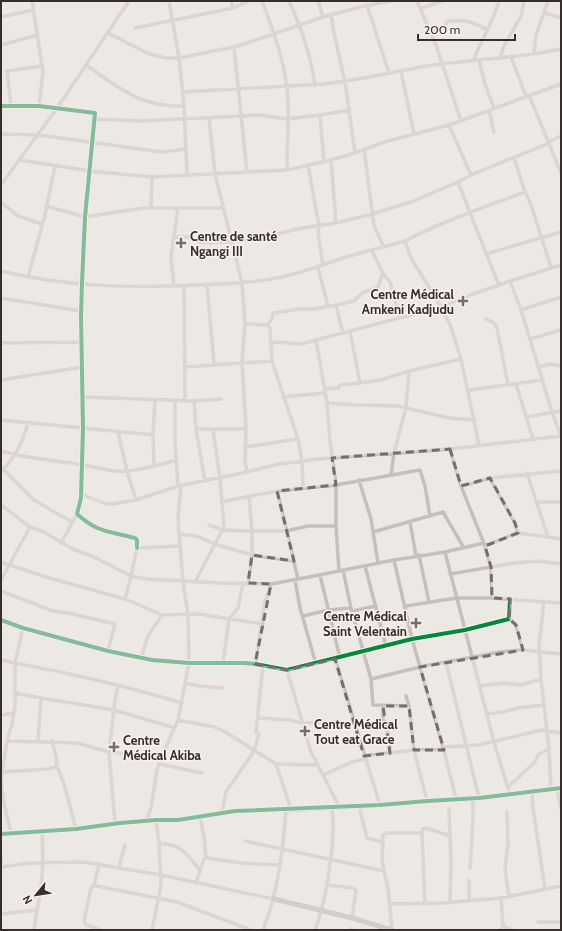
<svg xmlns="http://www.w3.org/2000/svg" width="562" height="931" font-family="Cabin,sans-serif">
	<rect width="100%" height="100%" fill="#ece8e4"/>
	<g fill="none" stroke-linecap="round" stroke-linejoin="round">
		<path stroke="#c6c0bc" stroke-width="3.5" d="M32 1 43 72 39 106
			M169 1 179 58 184 106 187 174
			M231 1 233 8
			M262 1C274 33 287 67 288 102 289 124 287 147 287 170
			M289 1C301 27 311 57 315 85
			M318 1 323 17
			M417 1 437 48 461 121
			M367 5 389 73
			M420 9 442 1
			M545 13 561 18
			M331 14 334 33 345 82 355 153
			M1 17 33 10
			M135 28 233 8 249 1
			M430 31 443 28 448 21C463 19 474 22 487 30
			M108 33 149 54 166 58H179L238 46 323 17 360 7 390 1
			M1 45 38 35
			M234 47 247 172
			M534 54 536 35 548 1
			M511 57 526 96
			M500 58 504 46 521 16 524 1
			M473 61C481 41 493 22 499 1
			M479 61 485 84 494 108
			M86 65C119 88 142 108 184 106
			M401 71 414 134
			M561 84 449 125 471 175 458 182 478 233 499 285 510 281 521 310 552 412 561 436
			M182 92 322 84C356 81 388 73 421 67 468 59 515 59 561 49
			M529 95 561 173
			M1 106H39L95 113 85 217 82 283 81 316 83 428 81 498 77 514C98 533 109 531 135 538L137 540V548
			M11 106 7 71 43 66
			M489 110 494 132
			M320 115 324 162
			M209 118 215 174 242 283 245 323 242 362 246 429 245 460 247 472
			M94 119 140 121 259 115 287 119 320 115 350 110
			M1 134 38 135 162 152 186 149
			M548 142 561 136
			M364 149 374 226 384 247
			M514 158 525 192 531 205 551 267
			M20 160 90 171 152 177 287 170 331 160 355 153 384 142 449 125
			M331 160 336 223
			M308 165 319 226 318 233 323 265
			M471 175 549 143
			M1 185 57 108 129 1
			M1 202 18 216 42 224
			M46 206 85 217 143 208H223
			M151 208 152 177
			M174 237H188L200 242 211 243 253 240 297 229 336 223 372 214 411 202 458 182
			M486 254 561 232
			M318 268 328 306
			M1 271C65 287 132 288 197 285 225 284 255 283 282 277 303 272 323 265 343 258 363 252 384 247 405 241
			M383 273 390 282 400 318
			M28 277 45 215 55 166
			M510 281 561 265
			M207 285 214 364
			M174 286 171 257 178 208
			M184 286 185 401
			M1 298 81 311
			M521 310 561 297
			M486 319 494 323 497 328 508 385
			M245 323 249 324 268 325
			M268 325 270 328 272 361 298 439 302 461 303 488
			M268 325 272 318 273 313 300 309H314L336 305
			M350 331 360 383 381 380 409 371 461 359
			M343 333 336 305 354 301 362 293 378 287 383 273 372 251
			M530 339 561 330
			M316 340 327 403 330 441 336 485V526L339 571
			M1 343 81 342
			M270 344 276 342 301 344 316 340 441 307 473 294 499 285
			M185 367 272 361
			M538 367 550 364 561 366
			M1 380 82 367
			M516 384 533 439
			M325 389 338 388 340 385 360 383
			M469 390 543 380
			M83 397 194 401 196 429 205 481
			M283 397 325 393
			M175 401V444L178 486
			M194 401 221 399
			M327 403 358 405 398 406 449 418 475 420
			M526 417 561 411
			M1 420 153 435
			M196 429H246
			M118 432 127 471 136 500
			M479 445 461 359 451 327 441 307 411 258 405 241C443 221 485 207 525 192
			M245 447 298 439
			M450 449 461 486 485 546 491 567 492 598
			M1 451C28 459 55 460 83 465 97 467 113 473 128 471 144 469 160 465 176 460
			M154 466 153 435 155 400
			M3 469 34 500 72 522
			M1 471C16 457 22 443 28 423
			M527 473 548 537 561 539
			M391 475 394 453 406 407 409 371
			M359 480 371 519 378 563
			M461 486 490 478 561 471
			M277 491 298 579
			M81 494 106 504H112L136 500 178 486 247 472 279 464 318 459 450 449 561 436
			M221 502 277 491 336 485 420 470 425 486 430 516
			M538 502H561
			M1 505 30 527 44 532 73 549 96 558 131 576 147 579 219 583 271 584 309 577 394 560 445 552 484 543
			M410 522 416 556
			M209 525 223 530 252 531H286L308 526H336
			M373 532 443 512 464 548
			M518 533 548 537
			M179 534 197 536 214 544 252 555 294 561
			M61 543 77 514
			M485 546 518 533 515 523 490 478
			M445 552 494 742 510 795
			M419 555 429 602
			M394 560 412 639 443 747 456 799
			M1 562 46 577 125 599 162 615
			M365 566 386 646
			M343 570 351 608 371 679 420 667 500 652 523 650 561 654
			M450 574 515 563 538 561 561 564
			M320 575 340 658
			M1 580 30 527
			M295 580 300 608 316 664
			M195 582 224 527 220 478 213 430
			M248 583 252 555V531L249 497
			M1 591 53 611 68 613 115 624 108 651
			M125 599 131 576 137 548 180 546
			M544 601 539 646 541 679 549 749 551 790
			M406 606 456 598H492L561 603
			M352 611 376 606
			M303 616 328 610 351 608
			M509 619 514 622 516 625 523 650
			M1 620 23 628 108 651 152 660 189 663H244L255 664 287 670 412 639 465 630 509 619 510 599
			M141 658 148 636 162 615 199 614 263 624
			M335 659 380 805
			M1 660C25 666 50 669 74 675 110 683 146 692 182 703
			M446 662 479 798
			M223 663 229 619 238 608 243 583
			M255 664 265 602 271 584
			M287 670 311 752 339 806
			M371 679 373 705 409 706
			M185 683 199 686 223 688
			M480 686 504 683 521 685 541 679
			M14 693 41 698 38 741
			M406 696 409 706 413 746 427 801
			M41 698 114 710 175 728
			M383 705V720L391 740 390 753
			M487 714 503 712 518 708 544 705
			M1 715 14 713
			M258 718 290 720 302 723 339 722 345 724 354 722
			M178 720 215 727 227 733 276 764 291 809
			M7 741 77 743 109 752 161 758
			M443 747 478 745 542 730 561 733
			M364 756 414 750H444
			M159 764 202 773
			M276 764 318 765
			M57 766 64 784 76 829
			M2 772 48 769 56 767 57 760 52 741
			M323 775 352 762 365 759
			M508 787 534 763 539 754 549 749
			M557 789 561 809
			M532 792 533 808 545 889
			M359 806 367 838 383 842 382 858 384 871
			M449 809 451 862 450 903
			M507 812 508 843 505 869 509 897
			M222 813 226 792 254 751 259 734 256 732 263 665
			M200 816 204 837 206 858
			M146 821 151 808 157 770 161 758 178 720 189 663 188 615 183 582 179 534 178 516 181 486
			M115 823 109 752 115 700 118 685
			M11 833 4 803 1 783 2 772 7 741 12 724 15 706V663L23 628
			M422 833 425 904
			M1 834 76 829 120 823 156 820H178L235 811 286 810C283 851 278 892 263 930
			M245 841 384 871 388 888 392 930
			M383 842V835L387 833H422L423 829 426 828 450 836
			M159 843C185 846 184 852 200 870
			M1 858V867
			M99 864 94 885 97 886 177 902 251 930
			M1 867 30 863 83 862 161 875 274 899
			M119 867 125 845
			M470 868 473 820V799
			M469 880V901
			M196 883 204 859 207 858 242 863 280 865
			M94 885 91 888 84 921 86 925 101 930
			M327 885 353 888 356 890 352 918
			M390 904 442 903 501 898 561 886
			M1 914 37 910
			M538 922H561
			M503 926 512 930
			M34 930 41 886 43 863 42 832
			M152 930 161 886 159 843 156 820
			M315 930C321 915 324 900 327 885 331 858 335 834 332 807
			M351 930V929
			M500 930 503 926 501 898"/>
		<path stroke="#b6b0ad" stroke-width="5" d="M286 810 380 805 427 801 479 798 561 788
			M274 899 352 918 392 930"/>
		<defs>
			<path id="cycleway" d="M1 106H39L95 113 85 217 82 283 81 316 83 428 81 498 77 514C98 533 109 531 135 538L137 540V548
				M1 620 23 628 108 651 152 660 189 663H244L255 664 287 670 412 639 465 630 509 619 510 599
				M1 834 76 829 120 823 156 820H178L235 811 380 805 427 801 479 798 561 788"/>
		</defs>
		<use href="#cycleway" stroke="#f8f1ec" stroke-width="6"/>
		<use href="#cycleway" stroke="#00873e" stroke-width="4"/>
	</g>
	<path d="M0 0H562V931H0ZM450 449 461 486 490 478 515 523 518 533 485 546 491 567 492 598 510 599 509 619 516 625 523 650 420 667 444 750H414L409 706H383L390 753 364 756 335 659 287 670 255 664 271 584 248 583 252 555 294 561 277 491 336 485 332 458Z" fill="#ece8e4" fill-opacity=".55" fill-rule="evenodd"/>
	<path fill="none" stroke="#766e6c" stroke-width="3" stroke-dasharray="8 5" stroke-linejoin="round" d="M450 449 461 486 490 478 515 523 518 533 485 546 491 567 492 598 510 599 509 619 516 625 523 650 420 667 444 750H414L409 706H383L390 753 364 756 335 659 287 670 255 664 271 584 248 583 252 555 294 561 277 491 336 485 332 458Z"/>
	<g fill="#766e6c" stroke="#f8f1ec" stroke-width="1.5">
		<path d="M179 237h4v4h4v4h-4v4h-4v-4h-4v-4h4z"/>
		<path d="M461 295h4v4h4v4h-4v4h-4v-4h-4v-4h4z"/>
		<path d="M414 617h4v4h4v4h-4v4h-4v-4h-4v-4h4z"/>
		<path d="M303 725h4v4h4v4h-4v4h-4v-4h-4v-4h4z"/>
		<path d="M112 741h4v4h4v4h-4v4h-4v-4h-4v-4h4z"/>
	</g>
	<g text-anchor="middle" stroke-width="3" stroke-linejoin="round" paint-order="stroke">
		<g font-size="13" font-weight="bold" fill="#372d2b" stroke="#f8f1ec" text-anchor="start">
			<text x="190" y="241">Centre de santé<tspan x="190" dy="15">Ngangi III</tspan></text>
			<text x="454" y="299" text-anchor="end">Centre Médical<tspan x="454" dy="15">Amkeni Kadjudu</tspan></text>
			<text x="407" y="621" text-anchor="end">Centre Médical<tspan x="407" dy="15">Saint Velentain</tspan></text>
			<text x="314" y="729">Centre Médical<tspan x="314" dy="15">Tout eat Grace</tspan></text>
			<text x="123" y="745">Centre<tspan x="123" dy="15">Médical Akiba</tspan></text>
		</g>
	</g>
	<rect width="562" height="931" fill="none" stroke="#372d2b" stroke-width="4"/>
	<g transform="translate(36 895) rotate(240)" stroke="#f8f1ec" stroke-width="3" paint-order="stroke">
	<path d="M0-3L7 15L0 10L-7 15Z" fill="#372d2b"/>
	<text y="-6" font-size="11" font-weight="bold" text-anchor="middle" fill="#372d2b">N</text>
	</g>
	<path d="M418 34v6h97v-6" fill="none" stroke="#372d2b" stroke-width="2"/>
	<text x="424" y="34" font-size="12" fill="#372d2b" stroke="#f8f1ec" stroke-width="3" paint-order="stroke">200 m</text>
</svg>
